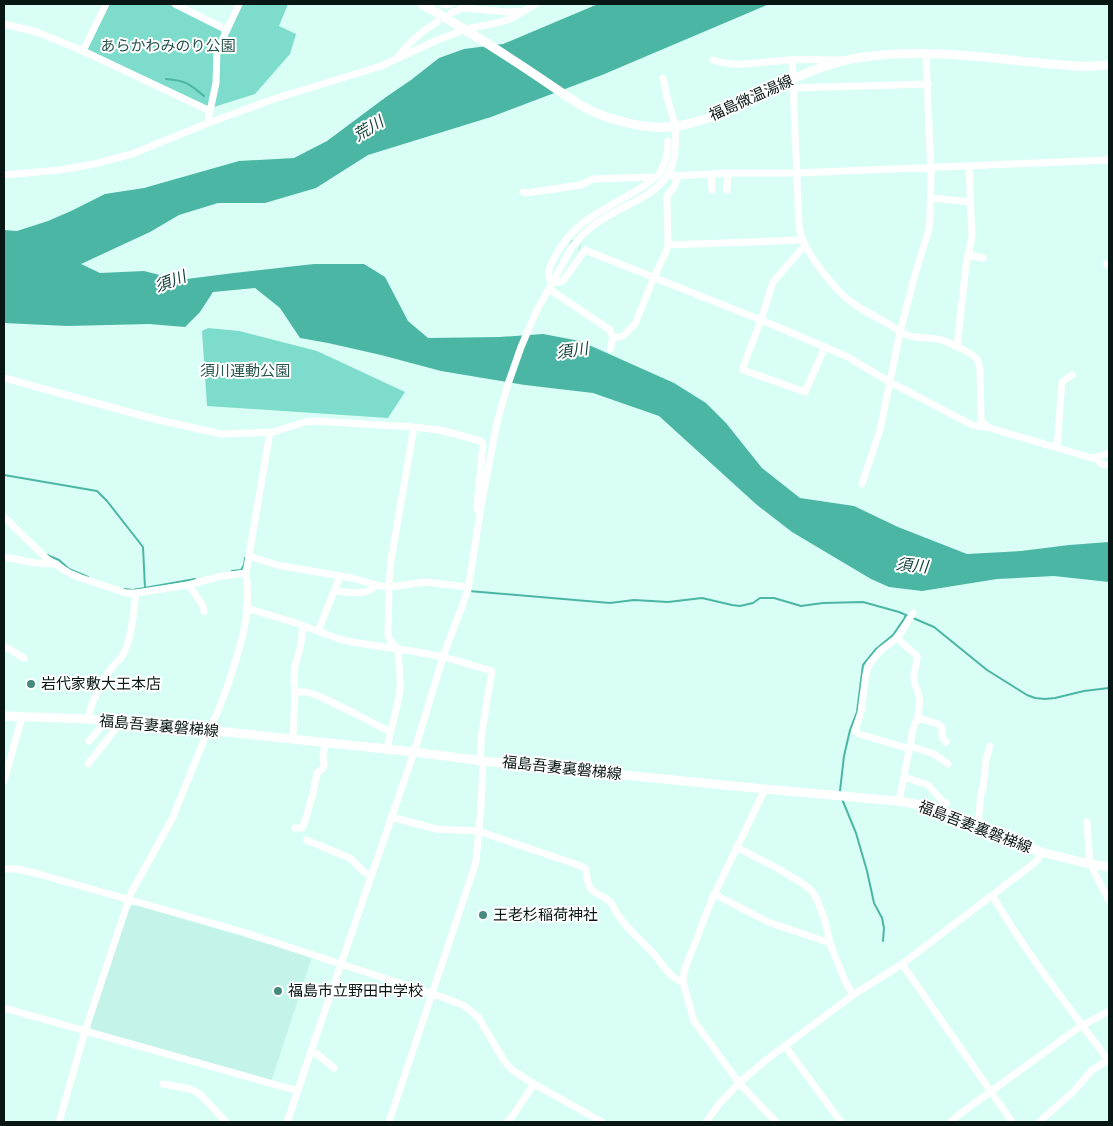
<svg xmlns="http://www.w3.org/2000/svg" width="1113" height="1126" font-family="'Noto Sans','Noto Sans JP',sans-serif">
	<rect width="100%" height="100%" fill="#d8fef6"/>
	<path fill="#c4f3e9" d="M136 905 312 957 272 1079 270 1081 93 1031 90 1026 129 908 132 906Z"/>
	<path fill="#7ddccb" d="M108 4H171L224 30 215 51V82L209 109 85 50Z
		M243 4H288L279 26 296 34 290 54 255 94 214 107 213 105 219 51Z
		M208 328 239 331 317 351 405 392 388 418 207 406 202 331Z"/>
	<path fill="#4cb6a5" d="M598 4H769L602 75 491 117 368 155 316 188 265 203H218L179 215 150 232 81 264 100 273 144 271 179 280 234 273 314 264H364L385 277 408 321 428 338 499 337 543 334 580 341 674 383 706 403 726 423 762 468 800 498 854 506 898 527 967 554 1021 551 1069 545 1109 542V582L1054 576 997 579 922 591 889 587 871 579 792 532 757 505 659 416 593 393 525 385 441 371 381 355 328 343 300 338 280 308 255 288 213 292 200 312 185 327 149 324 67 326 4 323V230L17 231 48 221 71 211 105 194 144 188 239 161 294 158 327 141 386 97 411 80 439 58 464 49 503 44Z"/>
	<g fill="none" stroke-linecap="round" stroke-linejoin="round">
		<path stroke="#4cb6a5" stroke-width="2" d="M166 79C187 81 188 83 204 96
			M4 475 97 491 107 501 143 547 145 588
			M47 555 59 560 69 569 88 577
			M232 571 241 570 244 565 245 558 246 559
			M124 589 133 590 195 579
			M469 591 610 603 634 600 668 602 702 598 732 605 740 606 753 603 760 598H774L801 606 823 603 863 602 899 612 934 627 987 670 1027 695 1035 698 1045 699 1055 698 1084 691 1109 688
			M840 791 844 756 850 730 857 712 863 665 876 649 893 635 904 619 906 615
			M842 799 856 833 867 871 874 903 882 918 884 928 883 941"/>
		<path stroke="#b9dbd4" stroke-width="7" stroke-dasharray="7 3.5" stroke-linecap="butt" d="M570 243 580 248"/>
		<path stroke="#fff" stroke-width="7" d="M106 4 83 51 210 111 208 123
			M175 4 225 29V34L217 50 216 83 210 111
			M442 4 445 5 450 4
			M451 13 462 8 508 12 520 11
			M4 24 37 32 83 51
			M226 32 239 4
			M397 58C408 43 422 31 437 22
			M713 60C737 69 763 61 788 60 805 59 822 60 840 60
			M792 60 799 227C802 250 835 291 854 304 864 311 876 317 887 323 894 327 900 333 907 335 918 339 931 337 942 340 950 343 975 354 978 361 979 363 979 366 980 369L981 420 985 425 990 428 1088 457 1094 458 1109 453
			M793 88 928 84
			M668 141C668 153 666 164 659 174 651 183 637 190 627 196 592 216 570 225 551 264 549 269 546 277 552 281 556 284 559 282 563 281L585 250 766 322 846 356 886 380 955 416 972 425 990 428
			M711 174 712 190
			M4 175 60 170 94 164 132 154 208 123 274 99 381 66 435 41 466 29 496 23 510 19 536 4
			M673 176 728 173H797L1109 160
			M727 190 728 173
			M523 192 526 193 581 185 593 179 655 177
			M931 198 970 202
			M668 245 802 240
			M805 245 773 282 761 320 743 367V370L805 392 825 347
			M969 255 983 258
			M1106 264H1109
			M549 289 610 330 613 338 610 349
			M613 338 623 336 635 324 654 277 667 249 668 245 667 196 674 187 678 176
			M957 347 966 265 972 236 969 166
			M4 378 158 420 222 434 273 432 305 422 315 421 414 427 440 430 481 441 483 444 477 505V509L480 513
			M1057 447 1062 382 1072 375
			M1096 457 1101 464 1109 465
			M862 484 880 430 900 332 916 271 929 229 930 215 931 175 926 54
			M4 517 47 559 69 573 81 578 126 593H136L188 585 222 576 246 573
			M249 556 277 565 352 578 380 586 389 587 425 582 468 587
			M4 557 36 563 52 564
			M189 585 203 606 204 612
			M334 591C347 592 362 596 373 588
			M246 608 293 622 339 639 352 642 417 652 444 657 492 671 482 731 480 760
			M318 631 339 579
			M897 637C904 647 910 648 917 656 918 665 912 673 914 680 914 684 917 688 918 692 921 701 919 711 917 721
			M4 646 24 658
			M295 692 294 681 295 665 300 649 303 626
			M88 719C90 704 103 679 113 666 115 663 118 661 121 658 132 641 133 613 136 593
			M293 739 295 692H307L321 697 358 715 390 732
			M89 741 106 721
			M910 746 934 754 948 764
			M387 749C390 729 398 709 400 688 401 676 398 661 398 649L391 642 388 635 389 587 391 560 414 427
			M910 749 859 734 855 731 861 712 866 674 870 663 881 650 896 639 900 634 913 613
			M88 764 121 722
			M904 777 928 785 943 802 947 803
			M4 781 22 717
			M765 789 712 899 684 971 683 982 694 1021 739 1083 776 1122
			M899 801 913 730C914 725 916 719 922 719L938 724 942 727V737L946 742
			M391 817 436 829 478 831 581 866 586 869C587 875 587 883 590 888 595 895 606 896 612 904 614 908 615 911 618 915 627 929 641 940 652 952 661 962 670 979 683 982
			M1087 822 1090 864 1109 901
			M978 826 981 793 983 788 986 760 990 746
			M295 828H302L305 821 313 793 317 773 323 768 324 765 323 757 325 743
			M306 840 350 858 364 872 371 876
			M736 847 777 868 802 883 812 891 817 900 824 918 831 946 845 981 853 995
			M4 869H17L35 873 243 932 439 996 463 1005 478 1017 505 1062 512 1070 534 1084 602 1122
			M714 894 768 922 830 943
			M992 895C1026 953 1068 1006 1108 1060H1109
			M902 964 1012 1122
			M4 1008 298 1091
			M785 1046 841 1122
			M311 1051 317 1054 334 1068
			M163 1084 190 1089 200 1094 226 1122
			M59 1122 85 1031 131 893 172 819 208 730C217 717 222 701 227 687 240 649 252 614 246 573L270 432
			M287 1122 320 1025 414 752 444 654 468 590 482 500 498 418 508 384 521 347 536 312 572 247C581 235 591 226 603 219 633 199 673 193 675 149 676 142 676 133 675 126 674 119 671 111 669 104 666 95 665 87 663 78
			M389 1122 473 871 476 861 481 807 483 761
			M507 1122 514 1114 534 1084
			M706 1122 720 1103 739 1083 766 1060 853 995 902 964 1033 864 1038 859 1041 852
			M951 1122 957 1116 1078 1028 1109 1011
			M1039 1122 1073 1092 1092 1070 1108 1060"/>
		<path stroke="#fff" stroke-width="9" d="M422 4C456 24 489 44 522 66 542 79 561 93 582 106 607 120 648 131 677 126 691 124 706 119 720 114 768 94 812 63 864 57 934 47 1005 61 1075 66 1086 67 1098 66 1109 65
			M4 716 88 719 208 730 414 752 483 761 765 789 897 801 921 805 939 810 1041 852 1090 864 1109 867"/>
	</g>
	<g fill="#468a7e" stroke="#fff" stroke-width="2">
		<circle cx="31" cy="684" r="5"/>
		<circle cx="483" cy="915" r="5"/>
		<circle cx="278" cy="991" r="5"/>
	</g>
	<g text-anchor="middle" stroke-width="4" stroke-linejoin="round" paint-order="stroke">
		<g font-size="15" fill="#28554d" stroke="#fff">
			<text x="168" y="51">あらかわみのり公園</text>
			<text x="245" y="376">須川運動公園</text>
		</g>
		<g font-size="15" fill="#091714" stroke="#fff">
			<text transform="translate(751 98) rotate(-24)" y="5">福島微温湯線</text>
			<text transform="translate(159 726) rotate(5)" y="5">福島吾妻裏磐梯線</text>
			<text transform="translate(562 768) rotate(6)" y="5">福島吾妻裏磐梯線</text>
			<text transform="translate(975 827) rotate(21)" y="5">福島吾妻裏磐梯線</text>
		</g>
		<g font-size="15" fill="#091714" stroke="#fff" text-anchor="start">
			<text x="41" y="689">岩代家敷大王本店</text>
			<text x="493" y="920">王老杉稲荷神社</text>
			<text x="288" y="996">福島市立野田中学校</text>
		</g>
		<g font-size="16" font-style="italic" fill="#15443d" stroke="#fff">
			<text transform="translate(368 128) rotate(-31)" y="6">荒川</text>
			<text transform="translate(170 281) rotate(-21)" y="6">須川</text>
			<text transform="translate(572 350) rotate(-8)" y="6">須川</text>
			<text transform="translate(912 565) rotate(5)" y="6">須川</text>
		</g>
	</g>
	<rect width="1113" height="1126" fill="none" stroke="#091714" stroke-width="10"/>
</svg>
